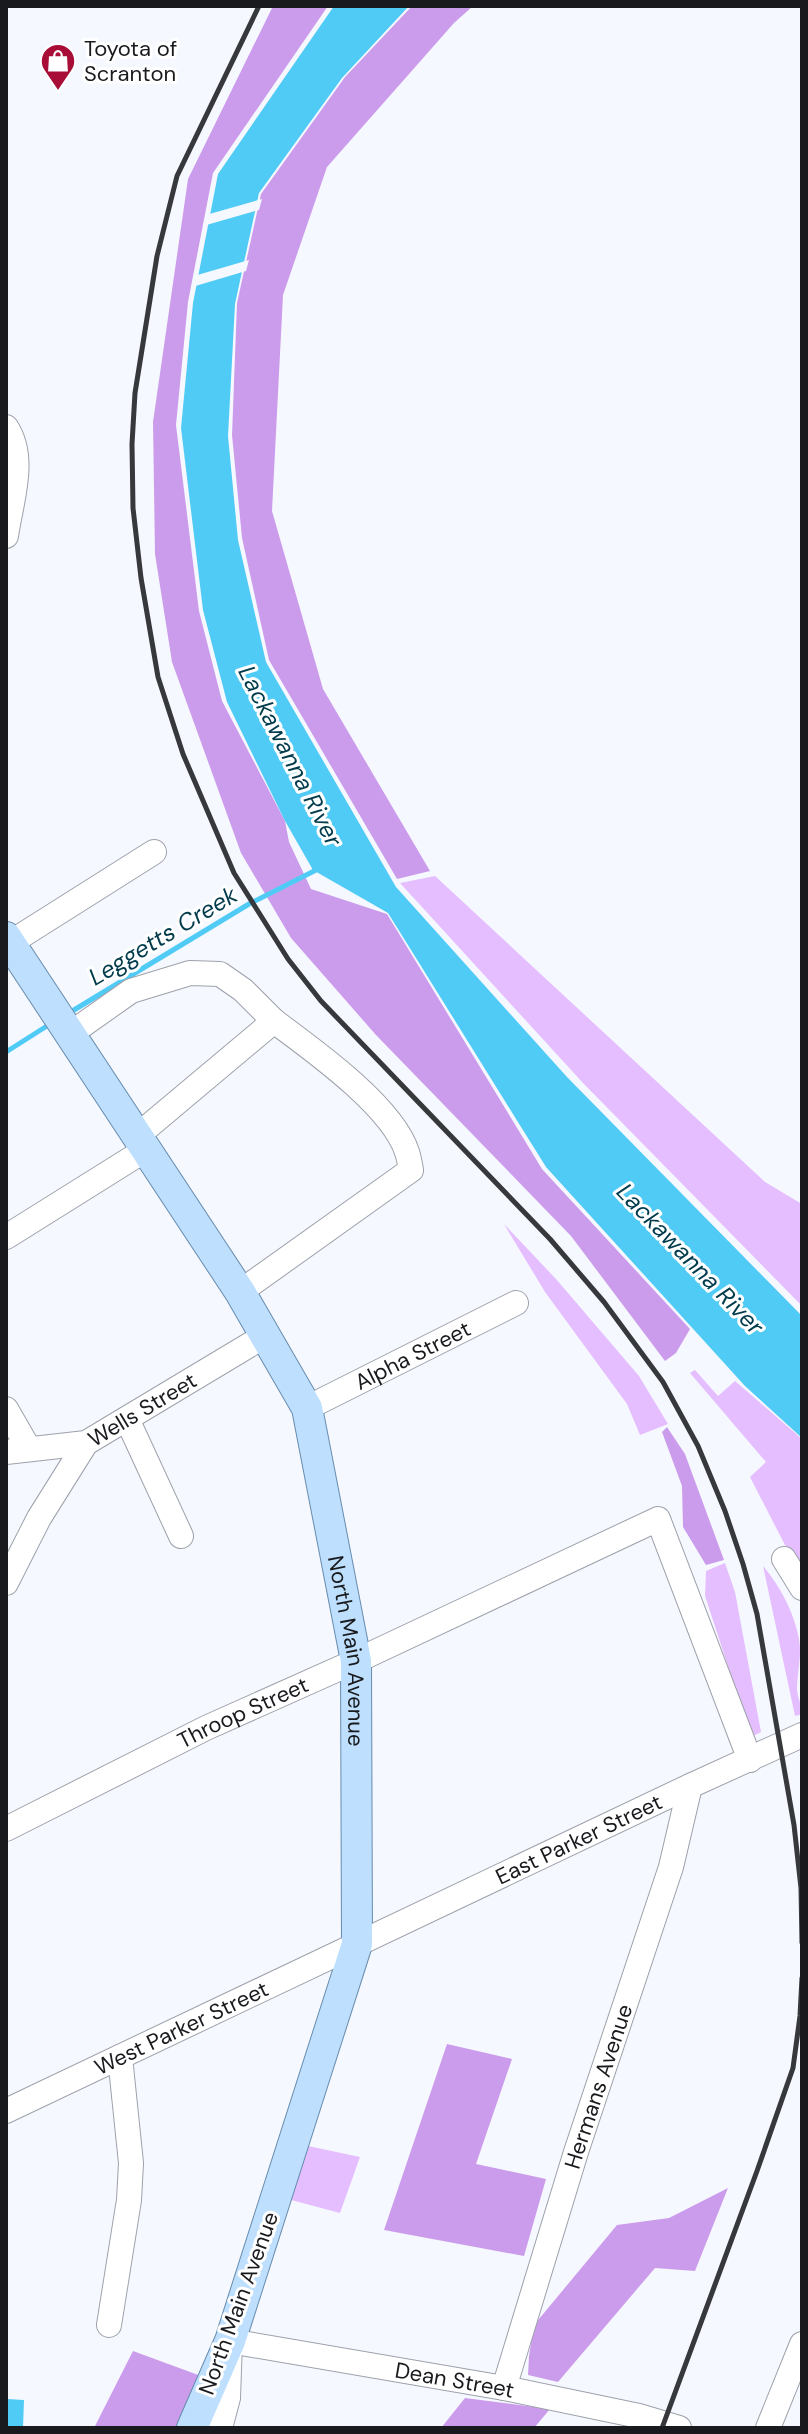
<svg xmlns="http://www.w3.org/2000/svg" width="808" height="2434" font-family="'DM Sans',sans-serif">
	<rect width="100%" height="100%" fill="#f6f8ff"/>
	<path fill="#e5beff" d="M435 876 765 1182 802 1204V1306L583 1083 400 883Z
		M504 1224 556 1279 639 1376 668 1424 640 1435 627 1404 545 1292Z
		M695 1370 718 1396 735 1381 802 1439V1566L786 1547 750 1477 766 1462 690 1373Z
		M725 1563 735 1592 761 1732 753 1736 744 1715 705 1596 706 1571Z
		M763 1566C780 1586 794 1612 799 1639 802 1655 797 1674 797 1690 798 1699 802 1705 802 1714L795 1716Z
		M308 2146 360 2157 340 2213 291 2200Z"/>
	<path fill="#cc9cec" d="M273 6H328L213 173 188 302 176 425 199 611 222 701 285 821 289 842 311 889 387 914 542 1169 690 1329 676 1353 665 1361 571 1236 376 1035 291 938 241 853 172 662 155 554 153 422 188 179Z
		M412 6H473L454 23 327 167 283 295 272 511 323 689 430 871 397 879 269 660 242 538 232 435 237 303 261 194 345 77Z
		M667 1427 685 1454 724 1560 706 1565 683 1527 682 1486 662 1432Z
		M447 2044 512 2059 476 2164 546 2179 524 2256 384 2230Z
		M728 2188 695 2271 655 2268 558 2382 528 2375 529 2356 534 2325 617 2225 669 2218Z
		M133 2351 201 2376 178 2428H94Z
		M465 2398 550 2409 534 2428H441Z"/>
	<path fill="#50cbf6" d="M334 6H409L342 78 259 193 235 304 228 436 238 540 266 662 396 887 567 1077 802 1316V1438L745 1386 546 1167 388 913 313 870 285 821 227 702 203 610 181 428 193 303 218 174Z
		M7 2399 24 2400 23 2428H7Z"/>
	<path fill="#f6f8ff" d="M262 199 259 210 203 226 206 215Z
		M249 260 246 271 192 287 194 276Z"/>
	<g fill="none" stroke-linecap="round" stroke-linejoin="round">
		<path stroke="#50cbf6" stroke-width="5" d="M69 1013 249 904 320 868
			M6 1052 50 1024"/>
		<defs>
			<g id="minor">
				<path d="M6 427C27 458 11 501 6 536"/>
				<path d="M10 943 154 852"/>
				<path d="M70 1034 131 991 190 973 220 974 243 990 274 1021"/>
				<path d="M137 1136 274 1021C313 1050 392 1106 407 1152 409 1158 410 1164 411 1170L240 1292"/>
				<path d="M6 1237 145 1150"/>
				<path id="s1" d="M307 1408 516 1303"/>
				<path d="M6 1409 29 1449"/>
				<path d="M127 1419 181 1536"/>
				<path id="s2" d="M6 1452 86 1443 266 1335"/>
				<path d="M784 1559 802 1588"/>
				<path d="M6 1583 39 1518 86 1443"/>
				<path id="s3" d="M6 1829 206 1728 356 1661 658 1519 750 1760"/>
				<path id="s4" d="M6 2111 690 1786 802 1735"/>
				<path d="M109 2325 129 2200 131 2163 120 2057"/>
				<path id="s5" d="M504 2388 576 2152 671 1867 690 1786"/>
				<path id="s6" d="M220 2428 228 2398 230 2341 504 2388 639 2416 679 2428"/>
				<path d="M768 2428 802 2344"/>
			</g>
			<g id="major">
				<path id="s7" d="M6 937 240 1292 307 1408 356 1661 357 1944 230 2341 192 2428"/>
			</g>
		</defs>
		<use href="#minor" stroke="#9da1aa" stroke-width="26"/>
		<use href="#major" stroke="#678cae" stroke-width="32"/>
		<use href="#minor" stroke="#fff" stroke-width="24"/>
		<use href="#major" stroke="#bedffd" stroke-width="30"/>
		<path stroke="#36383c" stroke-width="5" d="M259 6 177 176 157 256 135 393 132 444 133 508 141 578 158 677 183 754 234 873 288 959 321 1001 550 1239 604 1302 663 1382 698 1446 725 1511 743 1564 757 1614 794 1825 801 1888 802 1943
			M662 2428 757 2171 793 2068 800 2016 802 1978"/>
	</g>
	<defs>
		<symbol id="shop-pin" viewBox="-11 -11 22 30"><path d="M0 17L-7.5 6A9.5 9.5 0 1 1 7.5 6Z" fill="#a70d36" stroke="#fff"/><path d="M-5-2.5h2.3a2.7 3.5 0 0 1 5.4 0H5L5.5 6h-11ZM-1.5-2.5h3a1.5 2.3 0 0 0-3 0Z" fill="#fff"/></symbol>
	</defs>
	<g fill-rule="evenodd">
		<use href="#shop-pin" x="38" y="41" width="40" height="54"/>
	</g>
	<g text-anchor="middle" stroke-width="6" stroke-linejoin="round" paint-order="stroke">
		<g font-size="22" fill="#181a1d" stroke="#fff" text-anchor="start">
			<text x="84" y="56">Toyota of<tspan x="84" dy="25">Scranton</tspan></text>
		</g>
		<g font-size="22" fill="#181a1d" stroke="#fff">
			<text dy="8" stroke="none"><textPath href="#s1" startOffset="118">Alpha Street</textPath></text>
			<text dy="8" stroke="none"><textPath href="#s2" startOffset="146">Wells Street</textPath></text>
			<text dy="8" stroke="none"><textPath href="#s7" startOffset="806">North Main Avenue</textPath></text>
			<text dy="8" stroke="none"><textPath href="#s3" startOffset="264">Throop Street</textPath></text>
			<text dy="8" stroke="none"><textPath href="#s4" startOffset="634">East Parker Street</textPath></text>
			<text dy="8" stroke="none"><textPath href="#s4" startOffset="194">West Parker Street</textPath></text>
			<text dy="8" stroke="none"><textPath href="#s5" startOffset="316">Hermans Avenue</textPath></text>
			<text transform="translate(238 2303) rotate(-70)" y="8">North Main Avenue</text>
			<text dy="8" stroke="none"><textPath href="#s6" startOffset="316">Dean Street</textPath></text>
		</g>
		<g font-size="24" font-style="italic" fill="#013b4c" stroke="#fff">
			<text transform="translate(290 756) rotate(63)" y="8">Lackawanna River</text>
			<text transform="translate(163 936) rotate(-31)" y="8">Leggetts Creek</text>
			<text transform="translate(690 1259) rotate(46)" y="8">Lackawanna River</text>
		</g>
	</g>
	<rect width="808" height="2434" fill="none" stroke="#181a1d" stroke-width="16"/>
</svg>
